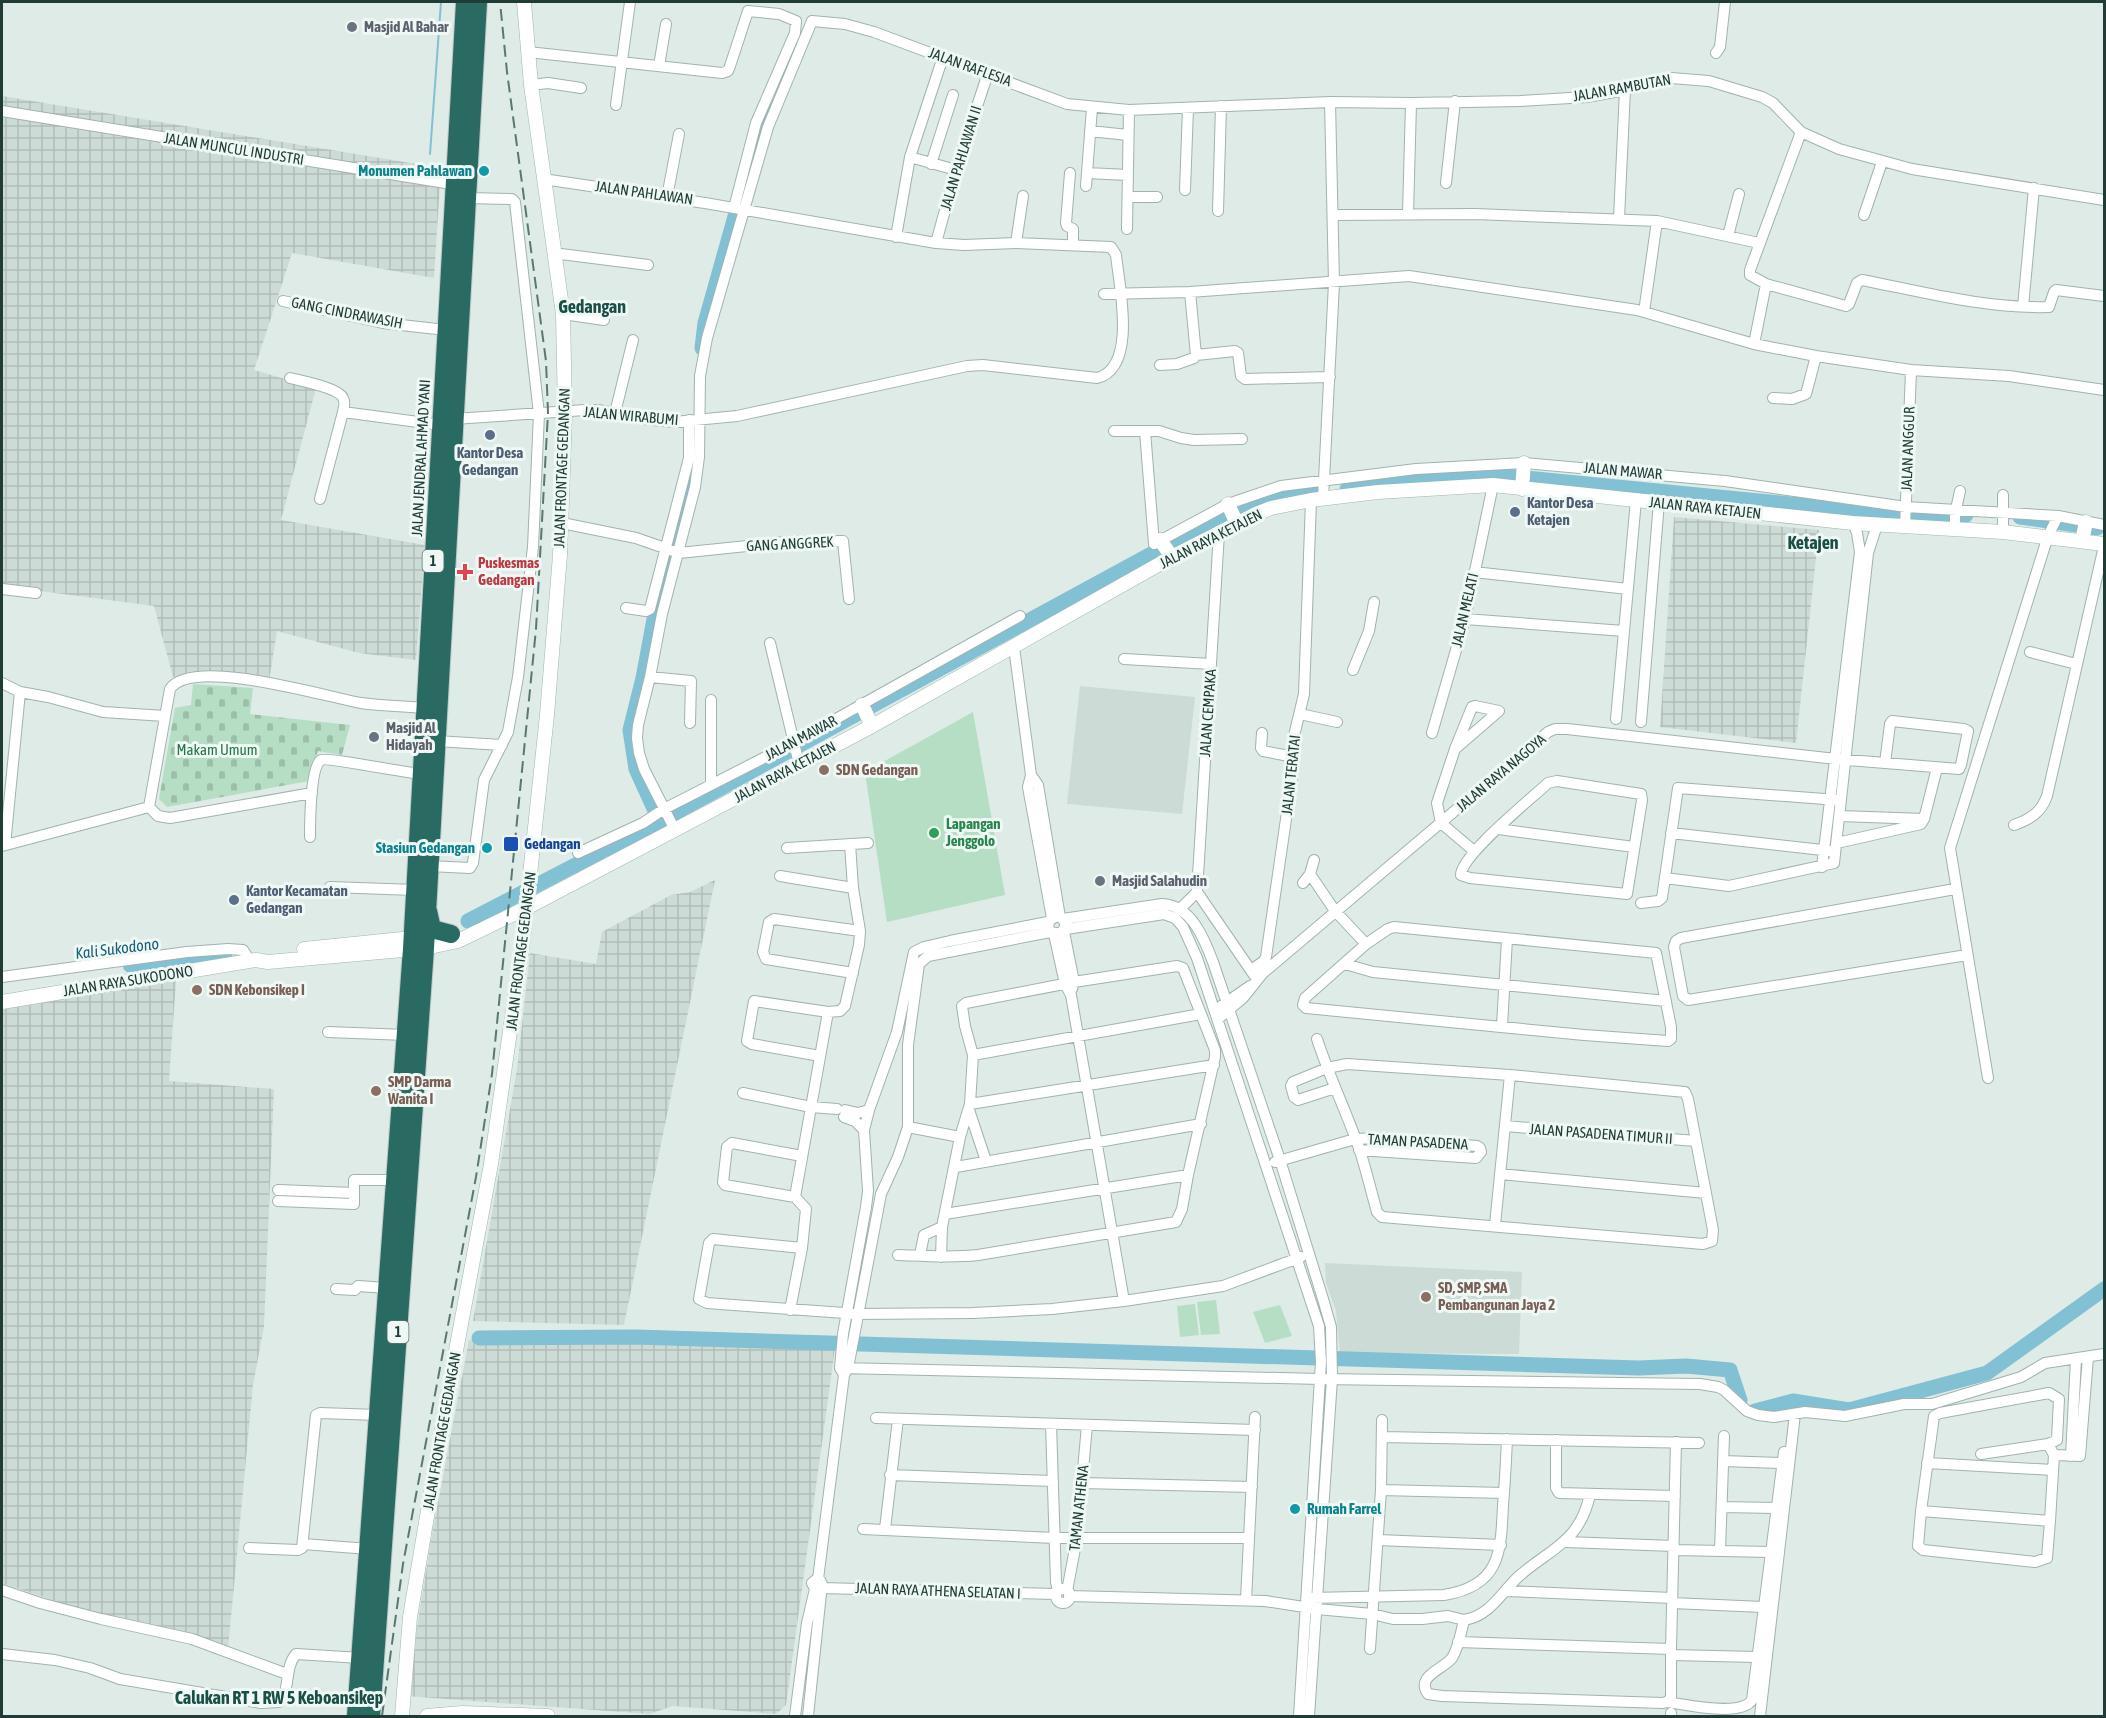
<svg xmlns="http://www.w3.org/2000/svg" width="2106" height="1718" font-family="'Asap Condensed',sans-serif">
	<defs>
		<pattern id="industrial-grid" width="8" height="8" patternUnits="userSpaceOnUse" patternTransform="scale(1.5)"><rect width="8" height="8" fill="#cddbd6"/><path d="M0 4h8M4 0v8" fill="none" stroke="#b0bdb8"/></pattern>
		<pattern id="cemetery-stones" width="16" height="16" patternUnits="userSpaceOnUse" patternTransform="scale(1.5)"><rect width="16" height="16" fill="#b6dec4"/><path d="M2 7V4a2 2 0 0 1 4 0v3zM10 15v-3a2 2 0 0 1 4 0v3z" fill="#9cbfa9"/></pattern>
	</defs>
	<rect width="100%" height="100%" fill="#deebe7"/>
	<path fill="#cddbd6" d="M1080 686 1195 697 1182 814 1067 804Z
		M1325 1263 1522 1272 1519 1354 1340 1353 1336 1311 1326 1283Z"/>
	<path fill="url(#industrial-grid)" d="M2 96 441 168 434 278 292 253 254 370 316 388 281 520 425 545 416 660 359 653 277 631 269 681 232 672 173 677 154 606 2 586Z
		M1674 517 1819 530 1796 743 1660 727Z
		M715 880 624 1325 473 1321 517 1069 530 953 596 964 602 932 671 895 690 892Z
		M176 981 169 1081 274 1089 264 1326 253 1385 228 1649 61 1603 2 1583V1009Z
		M469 1340 570 1342 637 1340 835 1348 786 1705 776 1714 673 1706 649 1714 406 1696 432 1534Z"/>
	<path fill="url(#cemetery-stones)" d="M193 684 253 688 250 714 350 725 342 755 318 751 309 781 167 807 159 799 175 708 191 705Z"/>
	<path fill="#b6dec4" d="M973 712 1005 895 887 922 865 772Z
		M1216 1300 1220 1334 1201 1335 1197 1302Z
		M1195 1304 1199 1335 1180 1337 1177 1306Z
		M1280 1305 1292 1336 1265 1343 1253 1312Z"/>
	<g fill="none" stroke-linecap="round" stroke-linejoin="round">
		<path stroke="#82c0d4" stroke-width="2" d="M430 154 441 2"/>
		<path stroke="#82c0d4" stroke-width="15" d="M754 151 767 105
			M702 348 705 323 741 195
			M1347 489 1425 479 1495 475 1871 512 1966 515
			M2020 517 2097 528
			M656 813 636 769 630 730 643 678 654 619 692 474 695 456
			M468 921 660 821 1175 541 1276 499 1318 493
			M130 965 225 954
			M479 1338 636 1337 1639 1368 1686 1366 1730 1370 1740 1400
			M1755 1411 1793 1401 1849 1410 1987 1373 2104 1289"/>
		<defs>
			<path id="street" d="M528 52 722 73 728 71 730 66 748 11 779 14 796 21 795 33 756 123 734 208
				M1716 53 1720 47 1725 2
				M943 57 910 157 956 170
				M659 66 666 24
				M531 85 548 83 581 88
				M616 105 630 2
				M2 111 458 185
				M1090 131 1128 135
				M1801 132 1750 270V275L1766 284 1846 306 1849 304 1857 283 1862 280C1923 292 1987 309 2049 307L2054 292 2056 290 2104 296
				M931 164 953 95
				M1070 173 1066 223 1067 226 1073 229V245
				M1087 173 1128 175
				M1446 183 1455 101
				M1086 186 1092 108
				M1185 190 1188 108
				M667 197 679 134
				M1128 197H1157
				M1218 211 1221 106
				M1408 214 1411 103
				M1333 215 1475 214 1657 221 1759 243
				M1864 215 1882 162
				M1619 218 1625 90
				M1127 229 1129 110
				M1728 236 1739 194
				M896 237 910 157
				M936 243 956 170 988 73
				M1016 243 1023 196
				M553 253 648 265
				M1190 292 1196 355
				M1104 294 1190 292 1409 276 1637 310 1754 344 1816 356 1911 370 2009 376 2104 390
				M283 301 383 323 446 330
				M2023 307 2034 188
				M1644 312 1657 221
				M563 314 604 320
				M1754 344 1766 284
				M1160 365 1177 364 1194 358 1196 355 1235 351 1238 353 1241 376 1245 379 1330 377
				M290 378C301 381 339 388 343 398 345 401 344 408 343 412
				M1773 398 1792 399 1806 394 1816 356
				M615 413 633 340
				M454 419 585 410H598L644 419 674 422 737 416 967 366 983 365 1097 378C1138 368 1119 285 1116 255L1111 247 1016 243 964 245 936 243 705 203 543 179
				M1114 431H1159L1181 438 1194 440 1242 439
				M1145 431 1154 544 1228 504 1281 486 1416 469 1524 463 1725 481 1906 507 2058 516 2104 525
				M2003 495V532
				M320 499 343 412 441 425
				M1323 499 1334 283 1330 102
				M562 523 636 538 679 553 785 542 843 541 849 599
				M1905 527 1911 370
				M1955 530V514L1960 491
				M1474 572 1628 589
				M2 589 36 593
				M626 608 646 611 650 609 689 458V420
				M1465 619 1624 631
				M770 643 799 764
				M1014 647 1031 775 1028 787 1052 918
				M2030 652 2076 664
				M1124 659 1211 664
				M1353 670 1369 631 1374 602
				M650 677 691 681 690 723
				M2 683 20 692 48 697 103 712 165 716
				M711 700V784
				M1300 714 1337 722
				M1616 719 1636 500
				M1641 722 1659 502
				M1262 733 1261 748 1263 751 1294 757
				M1432 733 1465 619 1493 485
				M436 741 502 745
				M1455 749 1472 707 1475 706 1499 711 1455 749 1437 803 1441 823 1474 851
				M1031 775 1038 785 1060 917
				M1557 781 1641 794 1642 800 1627 894 1470 878 1461 875C1461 855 1531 799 1548 783Z
				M149 807 170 689C192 656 326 697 361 703 382 706 404 706 425 708
				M149 807 158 816 170 818 312 793
				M1840 816 1924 819
				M2014 825C2030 819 2041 813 2047 796L2104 546
				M1498 829 1634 847
				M675 830 644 769 639 753 637 738 638 725 650 677 662 614 695 487 699 457 700 376 707 338 768 127 812 21 845 24 874 32 1067 104 1129 110 1330 102 1411 103 1520 101 1587 97 1625 90 1671 78 1709 81 1762 97 1773 103 1801 132 1839 149 1912 169 2104 200
				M1671 833 1831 851
				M310 837C310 824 310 767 321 760 326 757 407 773 421 774
				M1837 843 1921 824 1924 819 1937 768
				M5 845 20 692
				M2 846 149 807
				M787 848 868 843
				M578 853 643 823 664 809 793 743 1020 616
				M429 866 470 868 473 863 484 780 508 732 518 677 533 547 539 414 515 202 512 199 466 198
				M1822 867 1860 552 1857 533 1853 523
				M1310 874 1335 911 1366 944
				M780 876 853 888
				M1665 878 1729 886 1834 863 1868 553 1877 525
				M1303 883 1310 874 1314 860
				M330 887 415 890
				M1955 889 1681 938 1676 941 1674 947 1683 996 1688 1000 1967 955
				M1197 892 1219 533
				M1197 892 1254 975
				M1641 903 1658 901 1662 898 1678 788 1838 800
				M1180 909 1197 892
				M1063 919 1162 904C1191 905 1204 938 1213 962L1280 1160 1323 1299 1331 1327 1332 1379 1309 1716
				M1394 927 1656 953 1671 1027V1039L1668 1041 1584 1035 1306 1008 1303 1005 1305 998 1366 944 1388 929Z
				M1066 929 1164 914 1175 918 1183 927 1197 958 1319 1326 1321 1362 1299 1716
				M1064 932 1074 982 1072 989
				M1054 934 1065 984 1071 995 1124 1301
				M1345 964 1373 972 1666 1001
				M1251 970 1264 961 1266 957 1294 764 1293 740 1304 694 1311 500
				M853 973 766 959 763 952 769 922 774 919 860 931
				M2 977 187 952 228 949 243 950 250 961
				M1221 1006 1250 986
				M1218 1019 1243 998 1263 973 1548 732 1555 729H1567L1836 759 1959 769 1961 765 1968 731 1964 729 1892 721 1890 724 1885 763
				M1502 1026 1507 939
				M328 1032 406 1035
				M1317 1039C1329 1076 1346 1111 1359 1148 1366 1169 1371 1191 1377 1212L1382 1217 1703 1244 1712 1241 1713 1230 1688 1099 1685 1092 1510 1075 1347 1064 1327 1068 1293 1082 1291 1086 1294 1097 1298 1100 1335 1088
				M973 1055 1201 1014
				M820 1056 752 1044 747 1041 754 1001 828 1012 840 1011 845 1006 859 945 860 931 853 888 850 844
				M1988 1078 1950 848 2048 536 2058 516
				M743 1093 811 1107 837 1109
				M970 1104 1214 1065
				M845 1110 858 1113 869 1110
				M969 1110 986 1161
				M844 1117 855 1121 864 1130
				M1505 1126 1696 1141
				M908 1127 960 1137
				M1275 1162 1355 1139 1380 1138 1477 1146 1480 1148 1481 1152 1476 1158 1359 1150
				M956 1167 1201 1124
				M1500 1174 1706 1193
				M278 1190 354 1193
				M795 1197 828 1012
				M278 1201 354 1204V1180H395
				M945 1214 1188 1175
				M1495 1225 1510 1075
				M802 1248 713 1239 709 1243 699 1299 707 1303 858 1314 973 1313 1052 1309 1124 1301 1223 1286 1301 1257
				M898 1255C925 1256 951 1258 978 1255L1176 1222 1182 1209 1188 1175 1215 1057V1050L1183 968 1177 966 1074 982 966 1003 962 1006 965 1026 973 1055 970 1104 960 1137 942 1227 941 1257
				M920 1255 924 1235 942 1227
				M336 1289 355 1290 358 1286 387 1288
				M790 1310 802 1248 806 1209 795 1197 725 1185 723 1182 727 1147 732 1143 802 1156
				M840 1368 1320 1379 1700 1384 1718 1387 1724 1390 1747 1411 1758 1415 1774 1417 1805 1412 1845 1416 1904 1404H1932L2021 1377 2045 1363 2104 1354
				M843 1373 840 1368 843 1334 866 1207 868 1191 864 1130 869 1110 897 1032 914 952 924 947 950 941 1048 922
				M876 1418 1255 1430
				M1051 1424 1056 1582 1058 1590
				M1382 1437 1699 1443
				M1556 1440V1488L1559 1493 1675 1496
				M2048 1444 2057 1440 2059 1399 2049 1393 1940 1413 1934 1416 1921 1511 2050 1521 2054 1455
				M1981 1454 2048 1444 2054 1455 2080 1456 2088 1357
				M2071 1456 2076 1359
				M1723 1461 1782 1463
				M1927 1463 2053 1470
				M890 1475 1053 1481
				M1082 1483 1252 1487
				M1381 1490 1504 1493
				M1590 1494C1580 1543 1549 1549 1518 1577 1501 1593 1490 1616 1464 1620 1461 1632 1459 1647 1452 1658 1444 1669 1415 1676 1428 1694L1442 1696 1663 1703 1669 1701 1671 1696V1649L1676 1442
				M1722 1507 1776 1508
				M1921 1511 1918 1546 1923 1550 2035 1562 2047 1558 2050 1521
				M863 1529 1055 1538H1249
				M885 1529 898 1419
				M1378 1540 1501 1545
				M1566 1542 1674 1546
				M303 1544 369 1549
				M249 1548 298 1550 302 1548 316 1415 320 1413 378 1415
				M1674 1550 1770 1552
				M1720 1551 1724 1436
				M818 1579 844 1375 848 1368 881 1194 898 1157 908 1127V1045L919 964 928 956 1050 932 1061 934 1066 925 1063 919 1057 916 1050 920 1048 926 1050 932
				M820 1588 1056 1594
				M1056 1596a7 7 0 1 1 14 0a7 7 0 1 1-14 0Z
				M2 1590 40 1603 101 1619 192 1639 287 1674
				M1067 1591 1077 1538 1087 1425
				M1506 1591 1672 1598
				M1069 1596 1265 1601 1317 1609 1372 1614 1393 1619H1422L1448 1616 1464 1620
				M1311 1598 1444 1595C1500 1586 1501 1553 1503 1505 1505 1483 1506 1461 1507 1439
				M1246 1600 1255 1417
				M1672 1603 1763 1607
				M1458 1642 1671 1649
				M1370 1649 1381 1490 1382 1420
				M2 1654 55 1660 90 1668 120 1679 261 1703 279 1702C291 1690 284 1668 296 1654L361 1658
				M1671 1655 1757 1657
				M1668 1702C1687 1705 1741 1717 1752 1700L1784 1452
				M795 1716 807 1623 815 1589 812 1583 817 1579 820 1580 822 1584 808 1716
				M1671 1716V1713
				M1760 1716 1795 1414"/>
			<path id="secondary" d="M1522 489 1524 463
				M1228 504 1237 524
				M1160 540 1172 557
				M2082 541 2086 522
				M862 705 872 726
				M304 949 422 937
				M2 1002 256 960 268 962 425 948 458 941 528 907 872 726 1172 557 1256 514 1271 508 1311 500 1378 492 1493 485 1853 523 2003 532 2104 544
				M402 1716 410 1617 446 1404 491 1164 523 940 547 715 560 555 565 412 563 314 531 85 524 2
				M427 1716 462 1713 548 1716"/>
			<path id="highway" d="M428 911 432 929 451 934
				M356 1716 412 949 465 2
				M371 1716 425 948 478 2"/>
		</defs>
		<use href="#street" stroke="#a1b3af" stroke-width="12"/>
		<use href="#secondary" stroke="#9db7b0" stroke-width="15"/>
		<use href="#highway" stroke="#c0c8c7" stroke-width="20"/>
		<use href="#street" stroke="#fff" stroke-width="10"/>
		<use href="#secondary" stroke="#fff" stroke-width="14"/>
		<use href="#highway" stroke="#296a62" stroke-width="18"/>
		<path stroke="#597872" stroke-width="2" stroke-dasharray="12 6" stroke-linecap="butt" d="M382 1716 403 1564 476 1177 492 1074 536 629 548 413 546 361 507 72 500 2"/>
	</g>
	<g fill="#6b7280" stroke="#eff8f4" stroke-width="2">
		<circle cx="352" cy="27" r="6"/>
		<circle cx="374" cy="737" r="6"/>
		<circle cx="1100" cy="881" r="6"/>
	</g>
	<g fill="#0f9aa8" stroke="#eff8f4" stroke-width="2">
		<circle cx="484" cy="171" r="6"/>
		<circle cx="487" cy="848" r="6"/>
		<circle cx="1295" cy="1509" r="6"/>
	</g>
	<g fill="#5c6f8a" stroke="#eff8f4" stroke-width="2">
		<circle cx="490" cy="435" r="6"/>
		<circle cx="1515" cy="512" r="6"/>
		<circle cx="234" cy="900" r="6"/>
	</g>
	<path fill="#e0444e" stroke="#eff8f4" stroke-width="2" d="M462 563h6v6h6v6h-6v6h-6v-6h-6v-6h6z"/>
	<g fill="#8d6e63" stroke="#eff8f4" stroke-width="2">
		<circle cx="824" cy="770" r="6"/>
		<circle cx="197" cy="990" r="6"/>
		<circle cx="376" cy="1091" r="6"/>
		<circle cx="1426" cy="1297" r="6"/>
	</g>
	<circle fill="#2e9e5b" stroke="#eff8f4" stroke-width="2" cx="934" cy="833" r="6"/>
	<rect fill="#1a4fb4" stroke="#eff8f4" stroke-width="2" x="503" y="836" width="16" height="16" rx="3"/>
	<g text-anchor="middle" stroke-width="6" stroke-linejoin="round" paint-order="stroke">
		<g fill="#eff8f4" stroke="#5d7470" stroke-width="1.5">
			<rect x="422.5" y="550" width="21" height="22" rx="4.5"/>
			<rect x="387.5" y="1321" width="21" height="22" rx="4.5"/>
		</g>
		<g font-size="14" font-weight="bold" fill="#1f3c37">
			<text x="433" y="566">1</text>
			<text x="398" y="1337">1</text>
		</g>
		<g font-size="15" font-weight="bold" fill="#5b616d" stroke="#eff8f4" text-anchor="start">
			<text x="364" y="32">Masjid Al Bahar</text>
			<text x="386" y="733">Masjid Al<tspan x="386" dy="17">Hidayah</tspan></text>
			<text x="1112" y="886">Masjid Salahudin</text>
		</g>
		<g font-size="15" fill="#1f3c37" stroke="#eff8f4">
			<text transform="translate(970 67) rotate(20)" y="5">JALAN RAFLESIA</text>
			<text transform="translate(1622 88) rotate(-10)" y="5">JALAN RAMBUTAN</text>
			<text transform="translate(234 149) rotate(9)" y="5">JALAN MUNCUL INDUSTRI</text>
			<text transform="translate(961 158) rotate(-73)" y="5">JALAN PAHLAWAN II</text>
			<text transform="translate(644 193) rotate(8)" y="5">JALAN PAHLAWAN</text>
			<text transform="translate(347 313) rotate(11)" y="5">GANG CINDRAWASIH</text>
			<text transform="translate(631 416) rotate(5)" y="5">JALAN WIRABUMI</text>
			<text transform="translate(1908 449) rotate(-88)" y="5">JALAN ANGGUR</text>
			<text transform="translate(421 458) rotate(-87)" y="5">JALAN JENDRAL AHMAD YANI</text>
			<text transform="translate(562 468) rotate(-88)" y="5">JALAN FRONTAGE GEDANGAN</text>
			<text transform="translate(1623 471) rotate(5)" y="5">JALAN MAWAR</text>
			<text transform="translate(1705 508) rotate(6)" y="5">JALAN RAYA KETAJEN</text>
			<text transform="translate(1211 539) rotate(-27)" y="5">JALAN RAYA KETAJEN</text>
			<text transform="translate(790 544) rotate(-3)" y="5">GANG ANGGREK</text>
			<text transform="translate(1465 610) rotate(-77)" y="5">JALAN MELATI</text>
			<text transform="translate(1208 713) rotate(-86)" y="5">JALAN CEMPAKA</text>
			<text transform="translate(801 738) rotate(-28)" y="5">JALAN MAWAR</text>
			<text transform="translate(785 772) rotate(-28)" y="5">JALAN RAYA KETAJEN</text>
			<text transform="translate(1501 773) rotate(-40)" y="5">JALAN RAYA NAGOYA</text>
			<text transform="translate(1291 775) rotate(-84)" y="5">JALAN TERATAI</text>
			<text transform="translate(521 951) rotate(-83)" y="5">JALAN FRONTAGE GEDANGAN</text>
			<text transform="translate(128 981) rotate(-9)" y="5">JALAN RAYA SUKODONO</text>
			<text transform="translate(1601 1134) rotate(4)" y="5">JALAN PASADENA TIMUR II</text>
			<text transform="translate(1418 1142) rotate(3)" y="5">TAMAN PASADENA</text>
			<text transform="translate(442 1431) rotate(-80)" y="5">JALAN FRONTAGE GEDANGAN</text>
			<text transform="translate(1079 1508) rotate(-84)" y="5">TAMAN ATHENA</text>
			<text transform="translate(938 1591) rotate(2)" y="5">JALAN RAYA ATHENA SELATAN I</text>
		</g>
		<g font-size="15" font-weight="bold" fill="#0d838f" stroke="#eff8f4" text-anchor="end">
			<text x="472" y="176">Monumen Pahlawan</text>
			<text x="475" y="853">Stasiun Gedangan</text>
			<text x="1307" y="1514" text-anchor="start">Rumah Farrel</text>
		</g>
		<g font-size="15" font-weight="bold" fill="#4e5e75" stroke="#eff8f4" text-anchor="start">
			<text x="490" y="458" text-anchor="middle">Kantor Desa<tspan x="490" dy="17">Gedangan</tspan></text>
			<text x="1527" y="508">Kantor Desa<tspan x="1527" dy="17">Ketajen</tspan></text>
			<text x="246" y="896">Kantor Kecamatan<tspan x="246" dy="17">Gedangan</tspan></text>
		</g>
		<g font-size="15" font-weight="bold" fill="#be3a42" stroke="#eff8f4" text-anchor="start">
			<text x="478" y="568">Puskesmas<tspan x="478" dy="17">Gedangan</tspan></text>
		</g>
		<g font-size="15" fill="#27754c" stroke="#eff8f4">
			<text x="217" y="755">Makam Umum</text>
		</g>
		<g font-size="15" font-weight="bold" fill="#785e54" stroke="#eff8f4" text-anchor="start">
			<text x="836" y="775">SDN Gedangan</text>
			<text x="209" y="995">SDN Kebonsikep I</text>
			<text x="388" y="1087">SMP Darma<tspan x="388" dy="17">Wanita I</tspan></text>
			<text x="1438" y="1293">SD, SMP, SMA<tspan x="1438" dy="17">Pembangunan Jaya 2</tspan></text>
		</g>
		<g font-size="15" font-weight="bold" fill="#27864d" stroke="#eff8f4" text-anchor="start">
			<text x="946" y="829">Lapangan<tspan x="946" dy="17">Jenggolo</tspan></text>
		</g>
		<g font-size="15" font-weight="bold" fill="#164399" stroke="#eff8f4" text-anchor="start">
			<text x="524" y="849">Gedangan</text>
		</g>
		<g font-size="16" font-style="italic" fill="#16617b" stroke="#eff8f4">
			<text transform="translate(117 948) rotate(-7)" y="6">Kali Sukodono</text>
		</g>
		<g font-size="18" font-weight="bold" fill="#1a4f47" stroke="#eff8f4">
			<text x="592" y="313">Gedangan</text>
			<text x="1813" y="549">Ketajen</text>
			<text x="279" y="1704">Calukan RT 1 RW 5 Keboansikep</text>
		</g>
	</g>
	<rect width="2106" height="1718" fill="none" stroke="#1f3c37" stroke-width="6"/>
</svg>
